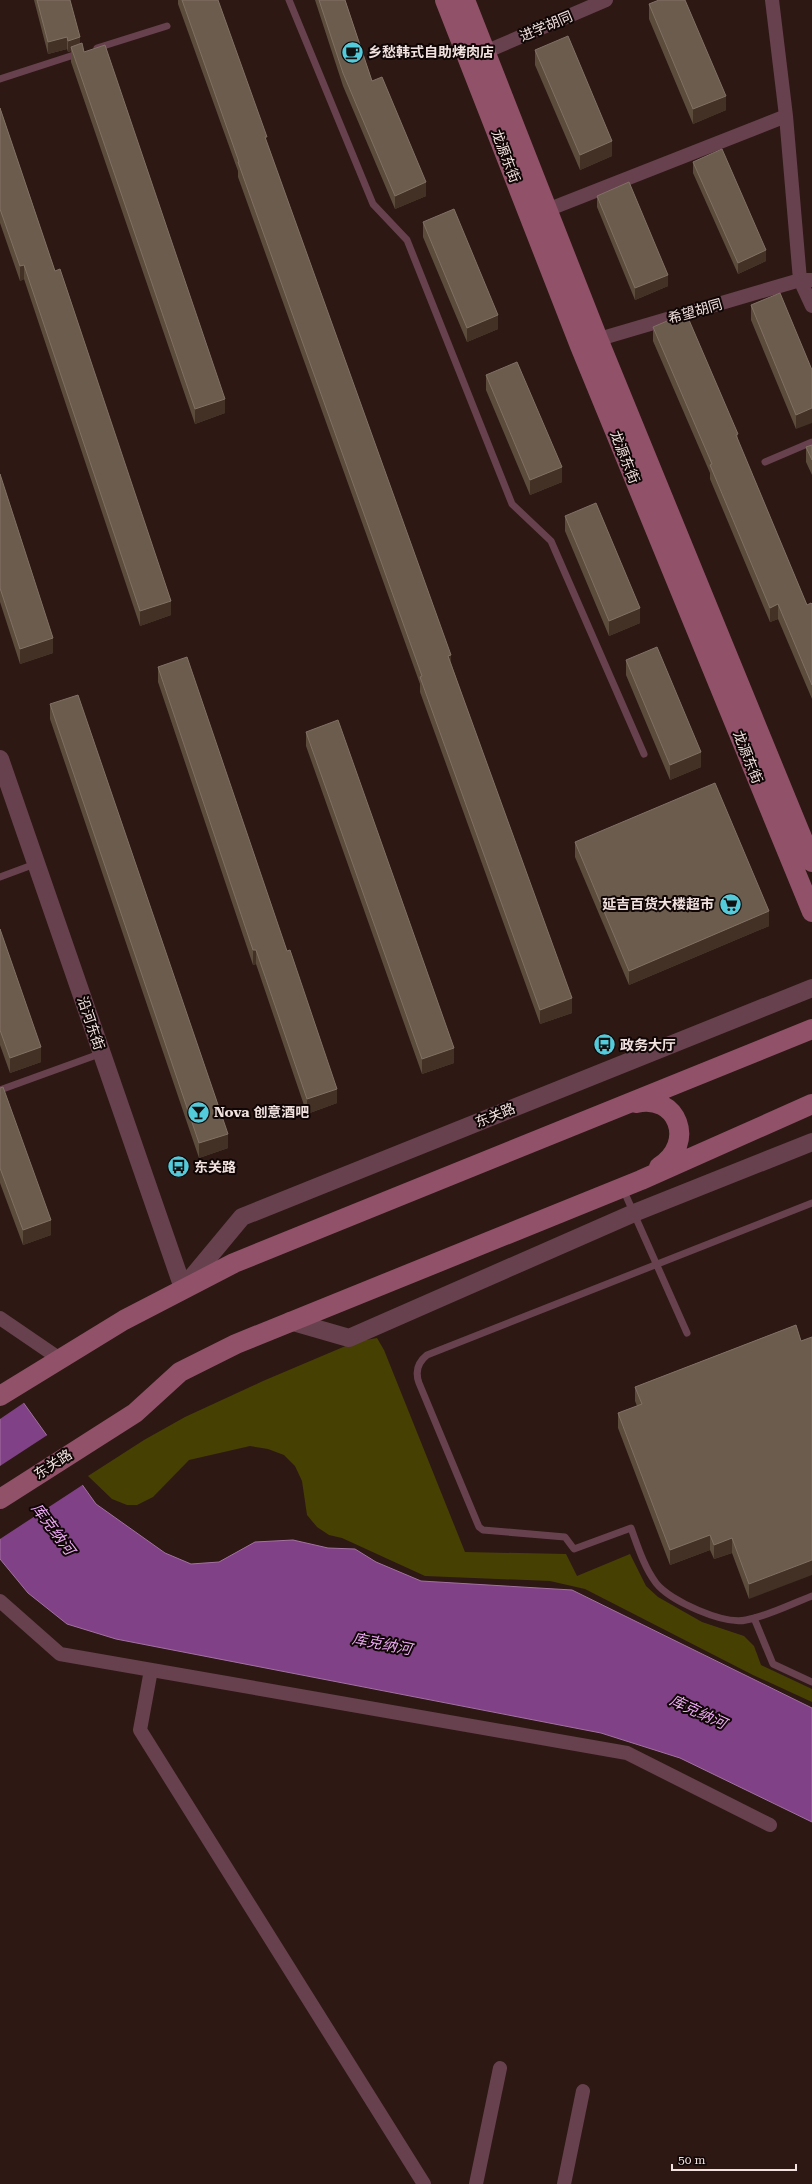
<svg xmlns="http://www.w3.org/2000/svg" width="812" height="2184" font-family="'Roboto Serif','Noto Sans SC',serif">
	<rect width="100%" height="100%" fill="#2d1814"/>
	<path fill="#474003" d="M377 1338 384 1350 465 1552 566 1554 577 1576 630 1554 646 1586 658 1597 702 1622 744 1636 754 1646 761 1665 812 1689V1702L753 1675 585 1589 550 1581 425 1576 342 1538 329 1535 317 1527 307 1515 302 1481 295 1466 284 1455 268 1449 250 1446 189 1460 153 1497 137 1505H127L112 1499 88 1476 144 1440 185 1417 263 1381 355 1342Z"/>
	<path fill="#804187" stroke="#a271a1" d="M0 1370 96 1504 165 1553 191 1564 219 1562 255 1542 293 1540 328 1548 355 1549 376 1562 421 1581 572 1590 812 1708V1822L680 1758 601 1733 116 1639 67 1624 28 1593 0 1559Z"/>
	<path fill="#2d1814" d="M0 1368 25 1402 0 1419Z
		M49 1434 84 1484 0 1539V1466Z"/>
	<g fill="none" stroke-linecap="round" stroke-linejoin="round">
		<path stroke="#68414e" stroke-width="7" d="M289 0 373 204 407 240 512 504 551 541 644 754
			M97 48 167 26
			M0 79 80 53
			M765 462 812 442
			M0 877 35 864
			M0 1090 102 1053
			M623 1189 687 1333
			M812 1203 427 1355C417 1363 415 1372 419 1383L479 1527 483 1530 565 1537 574 1549 631 1528C638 1547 644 1567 656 1583 670 1601 724 1625 746 1620 768 1616 791 1604 812 1596
			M754 1618 773 1664 812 1682"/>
		<path stroke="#68414e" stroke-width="14" d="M772 0 786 116 800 280 812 306
			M485 52 606 0
			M547 210 786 116
			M589 342 800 280H812
			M0 1318 60 1359
			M0 1601 60 1654 627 1753 770 1825
			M151 1670 140 1730 424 2184
			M476 2184 500 2068
			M564 2184 583 2091"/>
		<path stroke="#68414e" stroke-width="18" d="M0 759 183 1288
			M183 1288 242 1217 812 988
			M290 1321 349 1338 634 1213 812 1142"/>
		<path stroke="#915269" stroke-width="20" d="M445 0 580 346 812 912
			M465 0 598 339 812 862
			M636 1103C677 1093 697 1143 659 1167
			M0 1396 124 1320 234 1263 812 1029
			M0 1499 135 1413 180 1372 236 1344 641 1180 812 1104"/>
	</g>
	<path fill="#5c4c3c" d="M34 0H70L80 44 84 52 225 413 195 424 71 62V51L68 52 67 49 48 54Z
		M178 0H218L267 143 451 663 572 1013 540 1024 420 692V684L238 177V171L178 4Z
		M315 0H345L372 81 426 196 395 209 343 86Z
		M649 4 726 110 693 124 649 19Z
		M535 50 612 156 580 170 535 65Z
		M0 108 171 615 140 626 24 279 20 281 0 223Z
		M693 162 766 261 738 274 693 173Z
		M597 196 668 286 635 300 597 207Z
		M423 222 498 329 467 342 423 237Z
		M751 305 812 370 796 429 751 320Z
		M653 327 738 441 807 605 812 604V699L778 619 770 622 710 479V473L653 341Z
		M486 375 562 482 530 495 486 390Z
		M812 445V475L806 462V447Z
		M0 474 53 653 20 664 0 602Z
		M565 516 640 623 609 636 565 531Z
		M626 660 701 767 670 780 626 675Z
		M158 667 337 1103 307 1114 256 964 253 965 158 682Z
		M50 704 228 1148 199 1158 50 719Z
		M306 732 454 1063 422 1074 306 746Z
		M575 842 769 926 629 985 575 857Z
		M0 929 41 1062 10 1073 0 1045Z
		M0 1088 51 1235 23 1245 0 1183Z
		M796 1325 749 1599 732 1553 714 1559 710 1550 670 1565 618 1428V1413L637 1406 635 1401V1387Z"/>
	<path fill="#433125" d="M67 37V49L48 54V42Z
		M80 37V49L71 47V51L68 52V41Z
		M726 96V110L693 124V109Z
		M612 141V156L580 170V155Z
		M426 182V196L395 209V196Z
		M766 250V261L738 274V263Z
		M24 265V279L20 281V266Z
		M668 275V286L635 300V288Z
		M498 315V329L467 342V328Z
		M225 399V413L195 424V409Z
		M812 408V423L796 429V415Z
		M738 434V448L736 435Z
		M562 467V482L530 495V480Z
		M171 601V615L140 626V611Z
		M778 604V619L770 622V608Z
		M640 608V623L609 636V621Z
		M53 638V653L20 664V649Z
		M451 655V670L448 656Z
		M701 752V767L670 780V765Z
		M769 911V926L629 985V971Z
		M253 950H256V964L253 965Z
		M572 998V1013L540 1024V1010Z
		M41 1047V1062L10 1073V1058Z
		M454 1048V1063L422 1074V1059Z
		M337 1089V1103L307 1114V1099Z
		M228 1134V1148L199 1158V1143Z
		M51 1220V1235L23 1245V1230Z
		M710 1535V1550L670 1565V1550Z
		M732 1538V1553L714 1559V1545Z
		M812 1560V1575L749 1599V1584Z"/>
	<path fill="#6c5c4e" stroke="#817164" d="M37 0H70L80 37 68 41 67 37 48 42Z
		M182 0H218L267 137H265L451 655 448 656 572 998 540 1010 420 677 422 676 238 162H239Z
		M319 0H345L372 81 382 77 426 182 395 196 343 73Z
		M659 0H685L726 96 693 109 649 4Z
		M568 36 612 141 580 155 535 50Z
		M82 43 84 52 105 45 225 399 195 409 71 47Z
		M0 108 55 271 60 269 171 601 140 611 24 265 20 266 0 209Z
		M722 149 766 250 738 263 693 162Z
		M629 182 668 275 635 288 597 196Z
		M454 209 498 315 467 328 423 222Z
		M780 293 812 370V408L796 415 751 305Z
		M686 313 738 434 736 435 807 605 811 603 812 604V685L778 604 770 608 710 465 712 464 653 327Z
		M517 362 562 467 530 480 486 375Z
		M812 445V460L806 447Z
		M0 474 53 638 20 649 0 588Z
		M596 503 640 608 609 621 565 516Z
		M657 647 701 752 670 765 626 660Z
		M187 657 287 951 290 950 337 1089 307 1099 256 950H253L158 667Z
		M78 695 228 1134 199 1143 50 704Z
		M338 720 454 1048 422 1059 306 732Z
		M715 783 769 911 629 971 575 842Z
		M0 929 41 1047 10 1058 0 1030Z
		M3 1087 51 1220 23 1230 0 1168V1088Z
		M796 1325 801 1341 812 1337V1560L749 1584 732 1538 714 1545 710 1535 670 1550 618 1413 642 1404 635 1387Z"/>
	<defs>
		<symbol id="cafe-disc" viewBox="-11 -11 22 22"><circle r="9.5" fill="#53cbda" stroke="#0f0605"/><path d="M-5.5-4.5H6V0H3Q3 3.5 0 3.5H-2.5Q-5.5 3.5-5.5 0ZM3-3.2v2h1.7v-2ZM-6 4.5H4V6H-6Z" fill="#111"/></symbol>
		<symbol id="supermarket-disc" viewBox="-11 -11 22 22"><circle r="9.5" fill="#53cbda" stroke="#0f0605"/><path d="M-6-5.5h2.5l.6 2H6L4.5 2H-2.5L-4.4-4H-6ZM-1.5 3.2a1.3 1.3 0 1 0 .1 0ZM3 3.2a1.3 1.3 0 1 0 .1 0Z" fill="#111"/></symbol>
		<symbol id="bus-disc" viewBox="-11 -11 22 22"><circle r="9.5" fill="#53cbda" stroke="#0f0605"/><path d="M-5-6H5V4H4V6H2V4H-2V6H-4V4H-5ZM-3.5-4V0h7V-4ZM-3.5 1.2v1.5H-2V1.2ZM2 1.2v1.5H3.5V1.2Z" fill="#111"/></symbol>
		<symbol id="bar-disc" viewBox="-11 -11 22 22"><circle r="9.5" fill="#53cbda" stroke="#0f0605"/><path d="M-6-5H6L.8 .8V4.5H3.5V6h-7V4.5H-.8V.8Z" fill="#111"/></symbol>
	</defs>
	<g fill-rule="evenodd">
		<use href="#cafe-disc" x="340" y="40" width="25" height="25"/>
		<use href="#supermarket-disc" x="718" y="892" width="25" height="25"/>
		<use href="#bus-disc" x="592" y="1032" width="25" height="25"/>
		<use href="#bar-disc" x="186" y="1100" width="25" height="25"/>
		<use href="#bus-disc" x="166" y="1154" width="25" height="25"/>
	</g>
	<g text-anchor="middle" stroke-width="4" stroke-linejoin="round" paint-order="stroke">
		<g font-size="14" fill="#f2e2df" stroke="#0f0605">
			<text transform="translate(546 26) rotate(-23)" y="5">进学胡同</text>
			<text transform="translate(506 156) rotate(69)" y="5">龙源东街</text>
			<text transform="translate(695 311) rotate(-16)" y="5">希望胡同</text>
			<text transform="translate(625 457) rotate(68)" y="5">龙源东街</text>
			<text transform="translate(748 757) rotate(68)" y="5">龙源东街</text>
			<text transform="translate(91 1023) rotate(71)" y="5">沿河东街</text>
			<text transform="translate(495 1115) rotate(-22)" y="5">东关路</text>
			<text transform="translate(53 1464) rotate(-33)" y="5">东关路</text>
		</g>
		<g font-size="14" font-weight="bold" fill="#f2e2df" stroke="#0f0605" text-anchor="start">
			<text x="368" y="57">乡愁韩式自助烤肉店</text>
			<text x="714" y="909" text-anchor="end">延吉百货大楼超市</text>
			<text x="620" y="1050">政务大厅</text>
			<text x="214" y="1117">Nova 创意酒吧</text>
			<text x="194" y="1172">东关路</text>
		</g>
		<g font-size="15" font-style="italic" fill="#eeaaf6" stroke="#0f0605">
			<text transform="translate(53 1529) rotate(53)" y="5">库克纳河</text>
			<text transform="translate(382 1644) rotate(11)" y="5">库克纳河</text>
			<text transform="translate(698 1712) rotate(25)" y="5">库克纳河</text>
		</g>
	</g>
	<path d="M672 2164v6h124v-6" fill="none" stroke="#f2e2df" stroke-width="2"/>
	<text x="678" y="2164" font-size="12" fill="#f2e2df" stroke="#0f0605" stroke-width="3" paint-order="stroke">50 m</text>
</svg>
